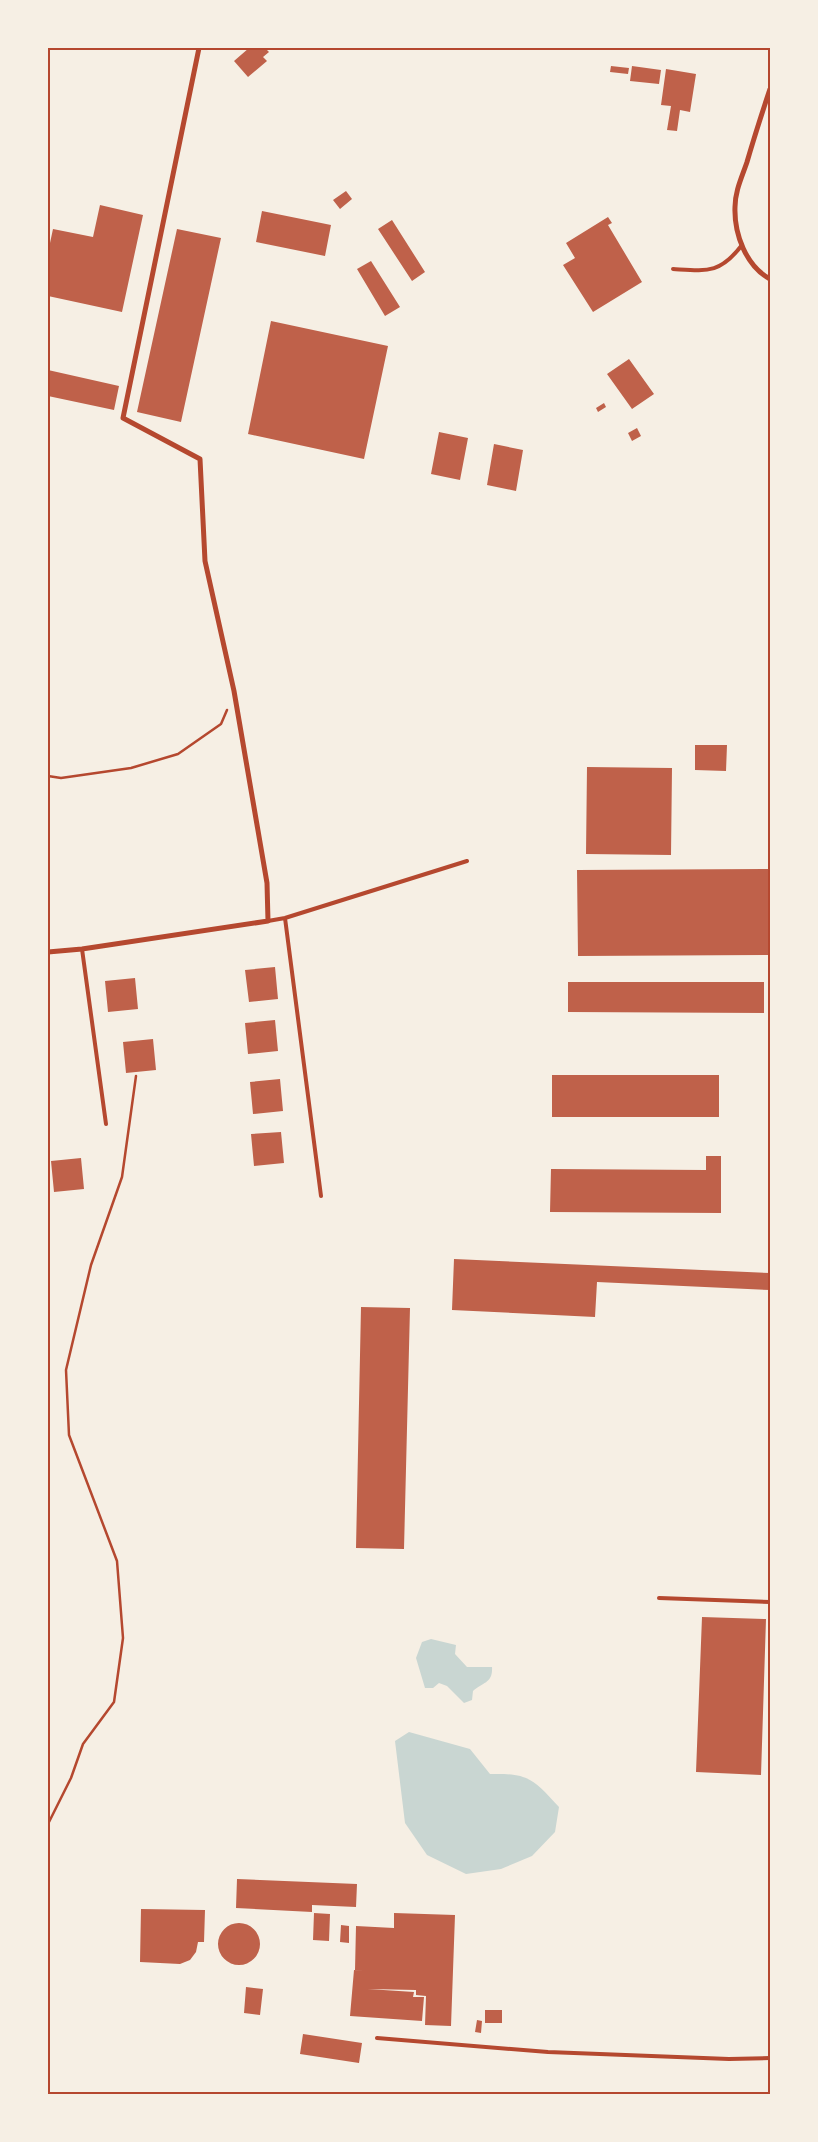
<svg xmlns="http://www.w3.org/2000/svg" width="818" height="2142" font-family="'Exo 2',sans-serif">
	<rect width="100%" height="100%" fill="#f6efe4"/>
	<path fill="#c9d6d2" d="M431 1639 456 1645 455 1654 467 1667H492C493 1683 483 1682 473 1691L472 1700 464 1703 447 1686 439 1683 433 1688H425L416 1658 422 1642Z
		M409 1732 470 1749 490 1774C529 1773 533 1779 559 1807L555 1832 532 1856 501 1869 466 1874 427 1855 405 1823 395 1741Z"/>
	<path fill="#bf614a" d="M249 48H265L269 52 263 57 267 61 248 77 234 61Z
		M611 66 629 68 628 74 610 72Z
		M632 66 661 70 659 84 630 81Z
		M666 69 696 74 690 112 680 110 677 131 667 130 671 106 661 105Z
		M346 191 352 199 340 209 333 200Z
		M100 205 143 215 122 312 48 296V243H50L53 229 93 237Z
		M262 211 331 225 325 256 256 242Z
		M608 217 612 223 608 225 642 282 593 312 563 265 575 258 566 243Z
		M392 220 425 272 412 281 378 229Z
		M177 229 221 238 181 422 137 412Z
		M371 261 400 307 385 316 357 269Z
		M271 321 388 346 364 459 248 434Z
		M629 359 654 394 632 409 607 374Z
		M48 370 119 386 114 410 48 396Z
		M604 403 606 407 598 412 596 408Z
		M637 428 641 436 632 441 628 433Z
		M439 432 468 438 460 480 431 474Z
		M494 444 523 450 516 491 487 485Z
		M695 745H727L726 771 695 770Z
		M587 767 672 768 671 855 586 854Z
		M770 869V955L578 956 577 870Z
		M275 967 278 999 249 1002 245 970Z
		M135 978 138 1009 108 1012 105 981Z
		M568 982H764V1013L568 1012Z
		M275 1020 278 1051 248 1054 245 1023Z
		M153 1039 156 1070 126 1073 123 1042Z
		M552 1075H719V1117H552Z
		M280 1079 283 1111 253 1114 250 1082Z
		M281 1132 284 1163 254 1166 251 1134Z
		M706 1156H721V1213L550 1212 551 1169 706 1170Z
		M81 1158 84 1189 54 1192 51 1161Z
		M768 1182H770V1211H769Z
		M454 1259 770 1273V1290L597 1282 595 1317 452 1310Z
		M361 1307 410 1308 404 1549 356 1548Z
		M702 1617 766 1619 761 1775 696 1772Z
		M237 1879 357 1884 356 1907 312 1905V1912L236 1908Z
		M141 1909 205 1910 204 1942H198L196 1952 190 1960 180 1964 140 1962Z
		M314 1913 330 1914 329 1941 313 1940Z
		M394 1913 455 1915 451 2026 425 2025 426 1996 416 1995V1990L368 1989 414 1992 413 1997H424L422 2021 350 2016 354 1970 365 1971 355 1970 356 1926 394 1928Z
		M218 1944a21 21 0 1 1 42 0a21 21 0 1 1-42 0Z
		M341 1925 349 1926V1943L340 1942Z
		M246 1987 263 1989 260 2015 244 2013Z
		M485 2010H502V2023H485Z
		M477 2020 482 2021 481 2033 475 2032Z
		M303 2034 362 2043 359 2063 300 2054Z"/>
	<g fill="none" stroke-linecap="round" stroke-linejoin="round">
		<path stroke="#b5482f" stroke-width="2.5" d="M48 776 61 778 131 768 178 754 221 724 227 710
			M48 1824 71 1778 83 1744 114 1702 123 1638 117 1561 69 1435 66 1370 91 1265 122 1177 136 1076"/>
		<path stroke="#b5482f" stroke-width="4" d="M766 48H770
			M673 269C707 271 720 274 742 245
			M285 918 321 1196
			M268 921 285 918 467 861
			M82 949 106 1124
			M659 1598 770 1602
			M377 2038 548 2052 729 2059 770 2058"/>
		<path stroke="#b5482f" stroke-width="5" d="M770 89C762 113 754 138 747 162 742 177 735 191 735 207 734 234 746 266 770 279
			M48 952 82 949 268 921 267 883 234 691 205 561 200 459 123 418 199 48"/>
	</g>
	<rect width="818" height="2142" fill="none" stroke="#f6efe4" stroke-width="98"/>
	<rect x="49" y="49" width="720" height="2044" fill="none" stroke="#b5482f" stroke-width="2"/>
</svg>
